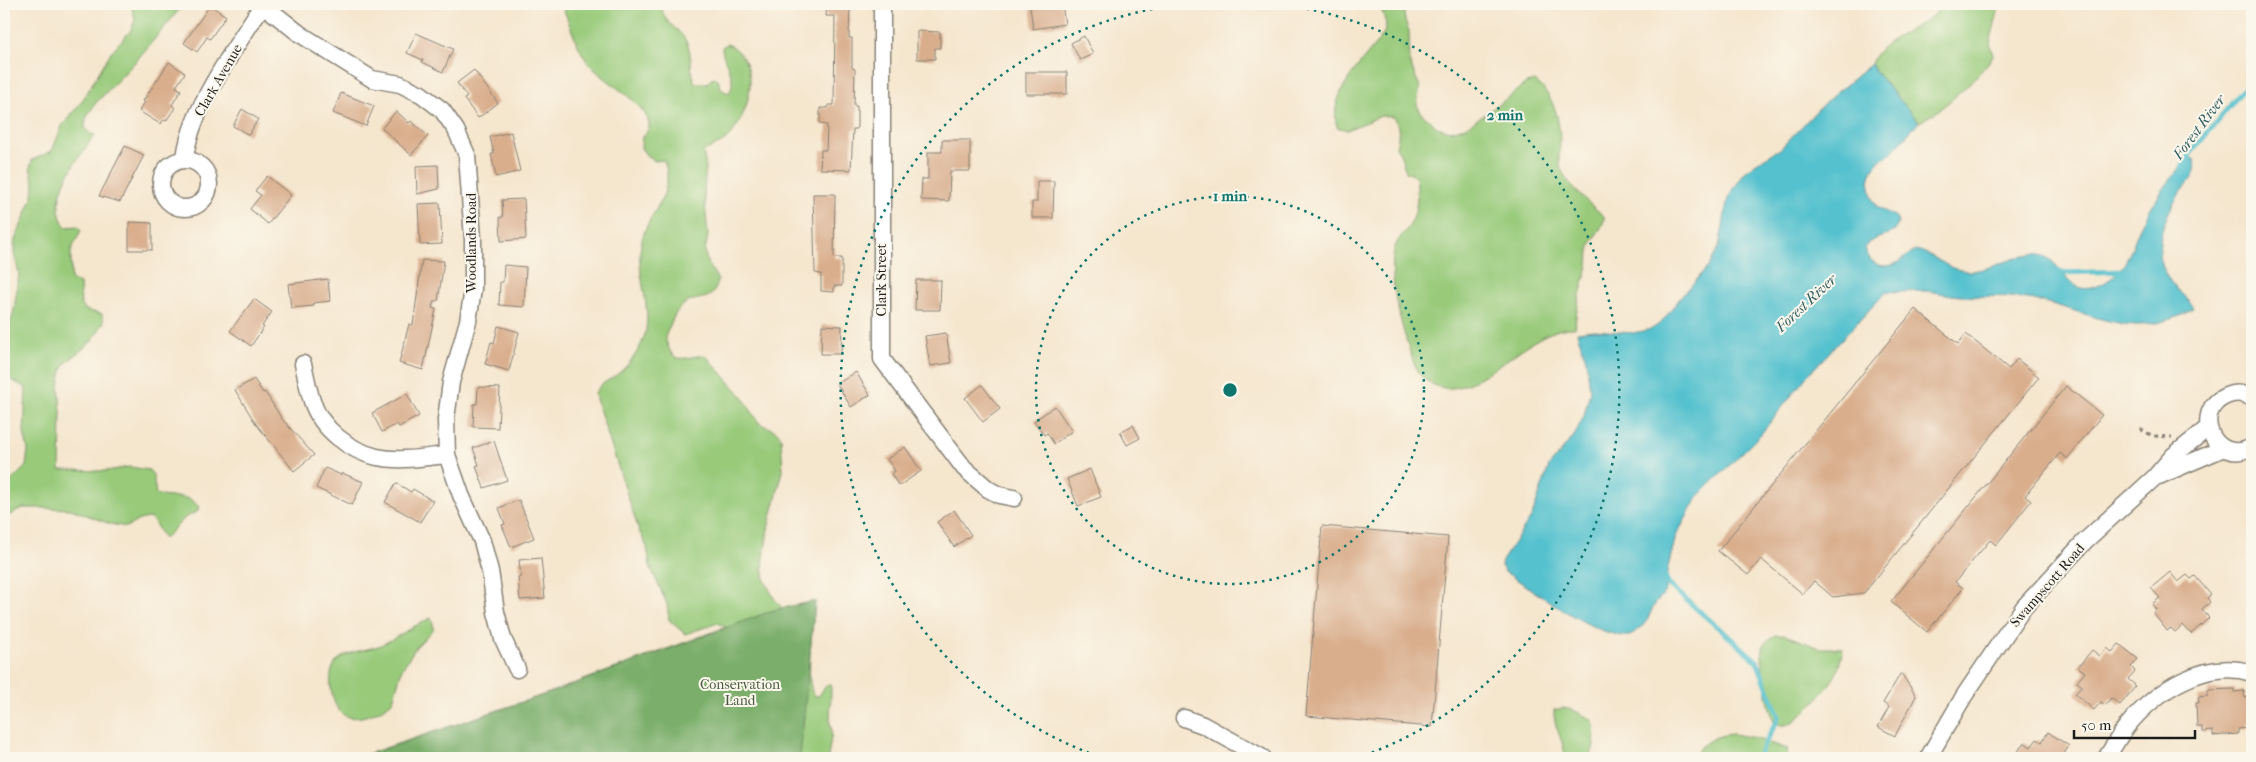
<svg xmlns="http://www.w3.org/2000/svg" width="2256" height="762" font-family="'IM FELL French Canon',serif">
	<rect width="100%" height="100%" fill="#fbf7ec"/>
	<filter id="ink" filterUnits="userSpaceOnUse"><feTurbulence type="fractalNoise" baseFrequency=".02" numOctaves="2"/><feDisplacementMap in="SourceGraphic" scale="10" xChannelSelector="R" yChannelSelector="G"/><feConvolveMatrix kernelMatrix="1 2 1 2 8 2 1 2 1" color-interpolation-filters="sRGB"/></filter>
	<filter id="wash" filterUnits="userSpaceOnUse"><feTurbulence type="fractalNoise" baseFrequency=".0096" numOctaves="4" result="noise"/><feDisplacementMap in="SourceGraphic" scale="20" xChannelSelector="R" yChannelSelector="G"/><feGaussianBlur stdDeviation="1.12" result="paint"/><feColorMatrix in="noise" values="0 0 0 0 0 0 0 0 0 0 0 0 0 0 0 0 0 1.4 0 .05"/><feComposite in="paint" operator="in"/></filter>
	<g filter="url(#wash)">
		<rect width="100%" height="100%" fill="#f5e6ce"/>
		<path fill="#98ca7a" stroke="#5a734b" d="M131 4H184L136 61 95 104 86 118 85 128 91 134 95 135C79 157 44 200 66 227L78 226 81 230 71 251V280L80 284 81 306 88 311 102 314 104 322 92 341 65 364 62 371 59 386 61 412 60 470 106 471 130 467 149 470 153 475 156 494C173 501 186 491 199 507L197 512 186 517 164 539 153 520 149 518 139 520 127 527 110 524 71 509 43 508H23L4 518V488L26 466 28 450 24 433 26 388 4 376V345L14 310 19 274 14 253 15 240 33 196 34 183 30 168 32 160 52 151 62 126 82 101 111 52 131 30 135 20Z
			M561 4H662C661 23 678 26 686 41 693 53 689 70 695 83H707L714 77 718 80 722 90 729 93C739 77 722 63 722 47L727 44C734 46 738 51 742 56 759 78 746 117 730 136 723 144 712 147 703 151L706 167 704 192 708 236 705 250 707 262 718 280C714 303 701 295 686 303 675 309 670 326 665 337 673 366 680 358 704 355L709 359 742 396 759 423 776 431 781 437 783 471 768 529 763 565 765 581 774 598 782 608 815 601C814 620 804 681 814 696H819L824 688 830 683 831 689 830 722 832 731 828 758H356L549 693 726 627 718 623 685 634 669 620 667 604 650 566 647 547 639 531 596 399 595 393C600 384 604 383 612 378 625 370 637 355 643 340 655 310 635 277 641 245 646 212 677 196 664 160L655 161 647 156 641 148 642 137C645 134 650 130 649 124 646 102 600 80 586 60 574 42 570 22 561 4Z
			M1380 4H1403L1405 21 1409 31 1410 64 1420 87 1417 105 1422 114 1437 127 1451 131 1467 126 1501 103 1526 83 1535 81C1555 97 1560 120 1560 144 1559 152 1558 163 1562 171 1570 188 1590 204 1604 216 1605 228 1593 235 1590 247 1588 253 1589 260 1588 266 1582 287 1576 307 1575 328 1521 325 1462 428 1417 371 1405 340 1386 280 1395 247 1398 239 1405 232 1410 225 1418 212 1418 190 1416 176L1406 172 1400 153 1396 147C1399 135 1400 127 1394 117L1381 116 1347 130 1337 127C1327 91 1366 60 1384 33L1386 24Z
			M1943 4H2000L1990 43 1993 56C1982 74 1938 115 1919 122L1878 75 1871 64C1880 35 1927 30 1943 4Z
			M431 618 433 623V630L416 647 402 669 393 701C383 711 357 723 344 715 331 707 327 677 334 665 343 650 369 651 383 644 400 636 414 625 431 618Z
			M1775 635H1785L1820 648H1843C1841 657 1840 666 1836 674 1830 686 1798 724 1785 725 1781 726 1777 723 1774 722 1769 709 1759 661 1763 649 1764 642 1770 638 1775 635Z
			M1563 708 1573 710 1593 720C1596 733 1595 746 1590 758H1565C1565 741 1553 728 1554 710Z
			M1733 734 1751 737 1788 749 1786 758H1693C1702 742 1715 735 1733 734Z"/>
		<path fill="#7aae6a" stroke="#4b6543" d="M815 601 800 758H356L549 693 774 610Z"/>
		<path fill="#54c1ce" stroke="#386e75" d="M1871 64 1878 75 1919 122 1888 156 1880 160 1872 170 1869 181 1872 198 1877 207 1896 217 1898 223 1895 231 1869 242 1865 247C1868 264 1883 271 1899 262 1904 259 1909 254 1915 250 1934 253 1946 270 1967 271 1990 272 2024 249 2044 256 2059 262 2065 283 2081 288 2093 291 2110 281 2118 272 2131 259 2134 237 2143 221 2156 198 2172 176 2190 157L2195 160C2198 175 2188 182 2180 193 2165 216 2152 245 2165 272 2171 287 2185 295 2194 307 2181 319 2154 325 2136 325 2102 324 2064 304 2028 299 2005 295 1983 297 1960 296 1948 295 1937 292 1926 291 1913 291 1900 293 1887 291L1807 376 1760 435 1697 498 1676 536 1667 571 1666 590 1653 607 1648 619 1641 628 1630 636C1597 639 1534 590 1505 572L1501 566 1502 561 1532 516 1549 466 1574 436 1584 416 1590 391 1586 359 1577 332 1594 330 1633 333 1652 329 1662 322 1680 298 1709 266 1719 247 1728 198 1744 173 1755 164 1780 149 1823 104Z"/>
		<g fill="none" stroke-linecap="round" stroke-linejoin="round">
			<path stroke="#54c1ce" stroke-width="5" d="M2182 169 2185 160 2252 79
				M2058 273 2125 271
				M1665 576 1668 584 1757 661 1779 717 1757 758"/>
		</g>
		<g id="blocks">
			<path fill="#d9ae8d" d="M827 4H850L849 38H852V68L855 69 854 106H857V129H853L851 170 820 169 821 150H826L827 125 820 124V108H828V105H834L835 16H826Z
				M1050 4H1062L1065 24 1033 29 1030 7Z
				M210 5 226 16 210 39 207 37 197 52 184 43Z
				M917 31 940 32V48H935V59H917Z
				M416 33 453 49 443 72 422 62 423 60 407 53Z
				M1084 36 1093 54 1080 60 1071 43Z
				M169 62 185 73 176 87 181 90 172 105 175 108 166 121 164 120 160 124 139 111 145 102 143 101Z
				M474 70 498 103 478 118 464 99 467 97 457 83Z
				M1026 72H1067V94H1026Z
				M341 93 374 106 366 126 333 113Z
				M242 109 258 119 249 135 233 126Z
				M396 111 409 123 411 121 428 136 411 155 382 128Z
				M511 132 520 171 496 177 491 154H494L490 137Z
				M942 140H970V171H950L949 201 921 200 922 179H928V152H942Z
				M125 146 144 155 120 202 99 196Z
				M438 165 439 189 417 194 416 166Z
				M267 176 291 195 268 224 250 209 261 195 255 191Z
				M1037 181H1054L1053 218H1032V202H1037Z
				M813 194H835L834 258H842V286H834V292L821 291V274L815 273Z
				M524 199 526 239 501 241 500 217H503L502 200Z
				M440 203 442 244 420 245 418 204Z
				M129 222 152 223V250H129Z
				M422 260 444 261 438 301H434L432 308 436 309 423 370 399 363 409 324 413 325Z
				M504 265 526 267 524 307 499 305 500 282H503Z
				M328 279 330 301 313 303 314 306 291 308 288 284Z
				M916 280H941L940 310H915Z
				M254 299 272 312 262 326 264 327 251 346 230 331Z
				M1915 309 1958 344 1966 334 2009 369 2017 359 2039 377 1864 593 1833 597 1814 581 1803 594 1761 559 1748 575 1718 551Z
				M822 325 842 326 841 354H821Z
				M498 326 519 332 509 371 485 364 491 342 494 343Z
				M946 333 951 363 930 366 925 336Z
				M856 372 870 395 851 407 837 384Z
				M254 379 263 393 265 392 282 419 314 455 294 471 256 424 235 390Z
				M982 385 1000 409 983 422 965 398Z
				M2066 386 2102 415 2067 459 2060 453 2025 496 2031 501 1996 545 1990 540 1955 582 1963 588 1927 632 1891 602Z
				M478 387 500 388 498 428 473 427 474 404H477Z
				M407 394 419 416 399 427 397 424 382 432 372 413Z
				M1055 406 1072 431 1054 444 1047 433 1044 435 1034 421Z
				M1133 425 1140 438 1127 445 1120 432Z
				M494 441 507 480 484 488 476 466 479 465 473 448Z
				M905 447 921 471 899 486 891 474 895 471 887 459Z
				M325 468 341 475 342 473 363 482 352 505 316 488Z
				M1090 469 1101 497 1078 506 1067 479Z
				M396 483 411 492 413 489 433 501 420 522 385 502Z
				M519 500 534 538 511 547 502 525 505 524 499 508Z
				M954 510 971 535 954 547 937 522Z
				M1322 526 1448 537 1432 727 1306 716Z
				M541 558 545 598 520 600 518 577H521L519 560Z
				M2170 572 2178 582 2187 575 2191 579 2195 576 2211 595 2207 598 2210 602 2202 609 2209 618 2191 634 2183 625 2175 632 2171 628 2167 631 2153 613 2156 610 2152 604 2160 598 2151 588Z
				M2119 644 2138 659 2131 667 2135 671 2128 679 2136 686 2120 705 2111 698 2105 705 2101 702 2094 710 2075 694 2082 686 2077 682 2085 672 2078 667 2092 650 2100 656 2107 648 2112 652Z
				M1901 673 1916 696 1895 736 1878 727 1889 707 1883 703Z
				M2234 689V692L2244 691 2245 698 2251 697 2252 722 2247 723 2248 728 2238 729V734L2213 736V731L2202 732V727H2197L2196 703H2199L2198 697 2208 696V690Z
				M2048 732 2069 746 2061 758H2014L2024 742 2031 747 2037 739 2042 742Z"/>
		</g>
	</g>
	<g filter="url(#ink)">
		<use href="#blocks" fill-opacity="0" stroke="#888175" stroke-width="1"/>
		<g fill="none" stroke-linecap="round" stroke-linejoin="round">
			<defs>
				<path id="minor" d="M262 4 300 34 372 79 400 84 421 94 442 110 456 130 467 155 473 239V289L468 321 451 382 446 419 447 455 461 495 482 541 490 571 496 612 503 639 517 669
					M882 4V359L964 468 988 489 999 495 1014 498
					M185 160C188 112 237 46 263 4
					M161 184a24 24 0 1 1 48 0a24 24 0 1 1-48 0Z
					M303 364C306 376 308 389 312 401 321 429 350 451 377 457 400 462 425 457 447 455
					M2252 398C2244 393 2235 392 2226 396 2189 412 2216 467 2252 447
					M2159 476 2224 448
					M1184 718 1203 725 1263 758
					M1928 758 1964 696 2024 607 2085 541 2154 478 2173 456 2209 427
					M2106 758C2113 748 2119 736 2127 726 2156 691 2205 658 2252 673"/>
			</defs>
			<use href="#minor" stroke="#888175" stroke-width="19"/>
			<path stroke="#888175" stroke-width="3" stroke-dasharray="4 4" stroke-linecap="butt" d="M2140 429 2153 436 2172 437"/>
			<use href="#minor" stroke="#fff" stroke-width="16"/>
		</g>
	</g>
	<g fill="none" stroke="#0f766e" stroke-width="2.5" stroke-dasharray="2.5 5">
		<circle cx="1230" cy="390" r="194"/>
		<path d="M1103 758A389 389 0 0 1 1183 4M1277 4A389 389 0 0 1 1357 758"/>
	</g>
	<g text-anchor="middle" stroke-width="4" stroke-linejoin="round" paint-order="stroke">
		<g font-size="14" fill="#1c1c1c" stroke="#fbf7ec">
			<text transform="translate(218 80) rotate(-60)" y="5">Clark Avenue</text>
			<text transform="translate(471 243) rotate(-90)" y="5">Woodlands Road</text>
			<text transform="translate(881 280) rotate(-90)" y="5">Clark Street</text>
			<text transform="translate(2047 585) rotate(-49)" y="5">Swampscott Road</text>
		</g>
		<g font-size="14" fill="#47593d" stroke="#fbf7ec">
			<text x="740" y="689">Conservation<tspan x="740" dy="16">Land</tspan></text>
		</g>
		<g font-size="15" font-style="italic" fill="#325e63" stroke="#fbf7ec">
			<text transform="translate(2199 127) rotate(-53)" y="5">Forest River</text>
			<text transform="translate(1806 303) rotate(-43)" y="5">Forest River</text>
		</g>
	</g>
	<circle cx="1230" cy="390" r="8" fill="#0f766e" stroke="#fbf7ec" stroke-width="2.5"/>
	<g font-size="15" text-anchor="middle" font-weight="bold" fill="#0f766e" stroke="#fbf7ec" stroke-width="4" stroke-linejoin="round" paint-order="stroke">
		<text x="1505" y="120">2 min</text>
		<text x="1230" y="201">1 min</text>
	</g>
	<rect width="2256" height="762" fill="none" stroke="#fbf7ec" stroke-width="20"/>
	<path d="M2074 730v8h121v-8" fill="none" stroke="#1c1c1c" stroke-width="2.5"/>
	<text x="2081" y="730" font-size="15" fill="#1c1c1c" stroke="#fbf7ec" stroke-width="4" paint-order="stroke">50 m</text>
</svg>
